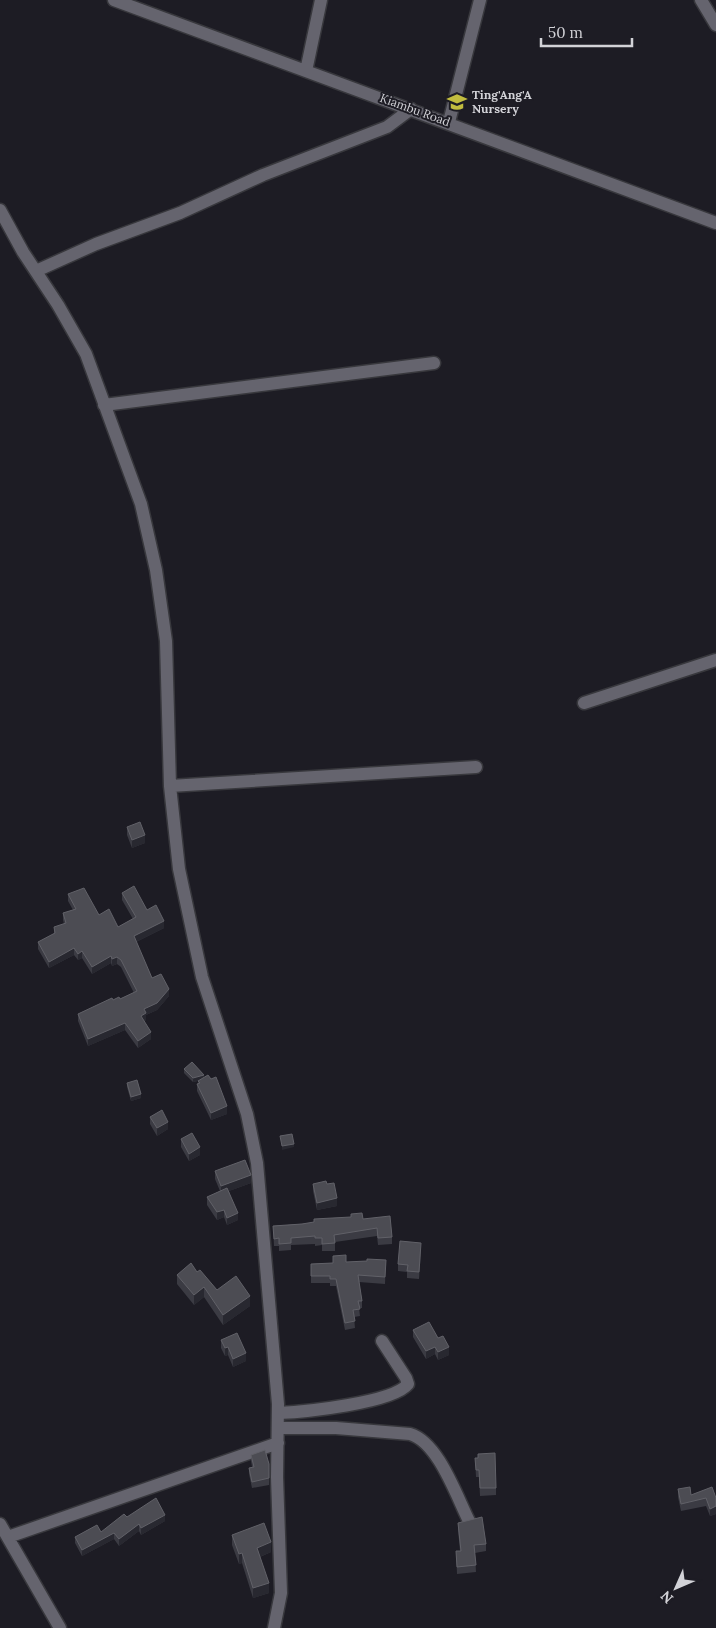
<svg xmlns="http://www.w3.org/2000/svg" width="716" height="1628" font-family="Lora,serif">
	<rect width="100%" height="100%" fill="#1d1c24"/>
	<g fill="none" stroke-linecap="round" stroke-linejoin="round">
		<defs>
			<path id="minor" d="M114 0 716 223
				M701 0 716 25
				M306 71 321 0
				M449 122 480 0
				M0 210 23 252 58 305 86 354 141 504 156 570 166 641 170 786 179 869 202 977 247 1114 257 1163 278 1404 277 1477 281 1593 274 1628
				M36 271 96 244 180 213 263 175 387 127 411 109
				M104 405 434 363
				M584 703 716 660
				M170 786 476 767
				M278 1413C304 1412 393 1403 408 1384L406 1378 382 1341
				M278 1428H336L410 1434C438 1442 456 1495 469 1521
				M0 1524 60 1628
				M8 1537 278 1443"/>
		</defs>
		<use href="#minor" stroke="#38383d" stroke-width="15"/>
		<use href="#minor" stroke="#65646e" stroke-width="12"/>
	</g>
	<path fill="#3b3b43" d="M127 827 145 843 132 848 127 835Z
		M122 893 147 910 164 928 136 942 152 978 169 996 157 1010 146 1015V1020L144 1021 151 1039 138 1048 125 1030 88 1046 78 1021V1014L113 1000 120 999 134 993 121 967 117 964 112 966 111 963 92 974 82 958 78 960 74 955 49 968 38 949V942L54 934V927L64 924 63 920V913L73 910 68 901V894L118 927 133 919 122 900Z
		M184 1069 204 1077 227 1114 211 1120 197 1091V1084H198V1081L193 1082 184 1073Z
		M127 1083 141 1098 131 1101 127 1087Z
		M150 1117 168 1129 157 1136 150 1124Z
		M181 1139 200 1155 189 1161 181 1147Z
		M215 1171 251 1183 229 1191 238 1220 227 1225 224 1217 217 1220 207 1205V1197L220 1191 215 1179Z
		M313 1184H327L337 1206 317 1210 313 1191Z
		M363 1219 392 1237V1244L378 1245 377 1236 335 1242V1251H322V1245L315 1246V1244L291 1245V1250L279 1251V1246H274L273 1226Z
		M421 1251 419 1279 407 1278V1272L398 1271V1264Z
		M386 1260 385 1284 359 1282 362 1301V1308H359L360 1316 354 1317 355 1328 345 1330 336 1286H330V1283H311V1264Z
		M197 1272 217 1290 250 1306 223 1325 204 1297 194 1305 177 1284V1275Z
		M413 1330 438 1338 449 1355 438 1360 435 1354 426 1359 413 1337Z
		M221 1340 246 1361 233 1367 228 1355 225 1356 221 1348Z
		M251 1455 269 1464V1485L252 1488 249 1474V1468L252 1467 251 1461Z
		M475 1458 496 1488V1495L480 1496 479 1477H476Z
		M678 1489 691 1495 716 1498V1514L710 1516 706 1506 681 1511 678 1497Z
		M127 1517 165 1521 141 1535 139 1531 119 1546 114 1539 82 1556 75 1543V1537L101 1532Z
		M458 1523 486 1544V1551L475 1553 476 1572 457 1574 456 1551H460L458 1530Z
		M232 1535 271 1552 260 1557 269 1593 253 1598 242 1563 239 1564 232 1545Z"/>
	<path fill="#282830" d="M145 835V843L132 848V840Z
		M164 921V928L134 943V936Z
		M74 948V955L49 968V962Z
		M82 951V958L78 960V954Z
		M111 956V963L92 974V967Z
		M117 957V964L112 966V959Z
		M169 989V996L157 1010 146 1015V1020L141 1023V1016L144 1009Z
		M125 1023V1030L88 1046V1039Z
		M151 1032V1039L138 1048V1041Z
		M204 1075V1079L193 1082V1078Z
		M141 1094V1098L131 1101V1097Z
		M227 1106V1114L211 1120V1113Z
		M168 1122V1129L157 1136V1128Z
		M294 1144V1147L282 1150V1146Z
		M200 1147V1155L189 1161V1154Z
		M251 1175V1183L221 1194V1186Z
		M337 1198V1206L317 1210V1203Z
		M224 1210V1217L217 1220V1212Z
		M238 1213V1220L227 1225V1218Z
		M421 1243V1251L419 1279V1272Z
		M204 1287V1297L194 1305V1295Z
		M250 1296V1306L223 1325V1315Z
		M228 1347V1355L225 1356V1348Z
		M435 1347V1354L426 1359V1351Z
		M449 1347V1355L438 1360V1352Z
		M246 1353V1361L233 1367V1359Z
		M716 1506V1514L710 1516V1509Z
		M165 1515V1521L141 1535V1528Z
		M139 1524V1531L119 1546V1539Z
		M114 1533V1539L82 1556V1550Z
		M271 1542V1552L257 1558V1548Z
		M242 1553V1563L239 1564V1554Z
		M269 1583V1593L253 1598V1588Z"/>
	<path fill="#4c4c53" stroke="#616168" d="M140 822 145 835 132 840 127 827Z
		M134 886 147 910 156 905 164 921 134 936 152 978 161 974 169 989 157 1003 144 1009 146 1013 141 1016 151 1032 138 1041 125 1023 88 1039 78 1014 112 998 113 1000 119 997 120 999 137 991 121 960 117 957 112 959 111 956 92 967 82 951 78 954 74 948 49 962 38 942 55 933 54 927 66 923 63 913 76 909 68 894 84 888 99 915 109 909 118 927 136 917 122 893Z
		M192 1062 204 1075 193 1078 184 1069Z
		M208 1075 211 1079 216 1077 227 1106 211 1113 197 1084 200 1083 198 1081Z
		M137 1080 141 1094 131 1097 127 1083Z
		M162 1110 168 1122 157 1128 150 1117Z
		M192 1133 200 1147 189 1154 181 1139Z
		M292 1134 294 1144 282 1146 280 1136Z
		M245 1160 251 1175 221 1186 215 1171Z
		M326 1181 327 1184 334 1183 337 1198 317 1203 313 1184Z
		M227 1188 238 1213 227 1218 224 1210 217 1212 207 1197Z
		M362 1213 363 1219 390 1216 392 1237 378 1238 377 1228 334 1235 335 1243 322 1244V1238H315V1236L291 1238V1243L279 1244V1238L274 1239 273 1226 302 1224 314 1222V1219L351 1217V1214Z
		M400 1241 421 1243 419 1272 407 1271 408 1265 398 1264Z
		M346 1255V1262L367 1261V1259L386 1260 385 1277 358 1275 362 1301H358L360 1309 353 1310 355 1321 345 1323 336 1279H330V1276H311V1264L333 1263V1256Z
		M191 1263 197 1272 200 1270 217 1290 236 1276 250 1296 223 1315 204 1287 194 1295 177 1275Z
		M429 1322 438 1338 443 1336 449 1347 438 1352 435 1347 426 1351 413 1330Z
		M237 1333 246 1353 233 1359 228 1347 225 1348 221 1340Z
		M265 1450 269 1464V1478L252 1482 249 1468 254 1467 251 1455Z
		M495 1453 496 1488H480L479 1470H476L475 1458H478V1454Z
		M690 1487 691 1495 712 1487 716 1498V1506L710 1509 706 1498 681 1504 678 1489Z
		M156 1498 165 1515 141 1528 139 1524 119 1539 114 1533 82 1550 75 1537 97 1525 101 1532 124 1514 127 1517Z
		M482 1517 486 1544 474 1545 476 1565 457 1567 456 1551H461L458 1523Z
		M264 1523 271 1542 257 1548 269 1583 253 1588 242 1553 239 1554 232 1535Z"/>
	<defs>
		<symbol id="school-bare" viewBox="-9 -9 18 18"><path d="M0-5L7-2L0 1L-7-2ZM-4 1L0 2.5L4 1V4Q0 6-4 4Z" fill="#c2bd3f" stroke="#1d1c24" stroke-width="2.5" paint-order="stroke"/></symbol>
	</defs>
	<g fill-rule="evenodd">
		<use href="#school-bare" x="443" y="88" width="28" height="28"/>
	</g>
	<g text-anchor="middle" stroke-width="4" stroke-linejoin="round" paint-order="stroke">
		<g font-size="12" font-weight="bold" fill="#d2d2d7" stroke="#1d1c24" text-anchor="start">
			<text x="472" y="99">Ting'Ang'A<tspan x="472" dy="14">Nursery</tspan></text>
		</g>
		<g font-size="12" fill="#d2d2d7" stroke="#1d1c24">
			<text transform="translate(415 110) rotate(20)" y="4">Kiambu Road</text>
		</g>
	</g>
	<g transform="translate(676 1588) rotate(225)" stroke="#1d1c24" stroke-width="4" paint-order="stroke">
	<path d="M0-4L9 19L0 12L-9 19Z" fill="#d2d2d7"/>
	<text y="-8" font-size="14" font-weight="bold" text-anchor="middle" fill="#d2d2d7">N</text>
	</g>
	<path d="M541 38v8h91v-8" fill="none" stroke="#d2d2d7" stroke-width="2.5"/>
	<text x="548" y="38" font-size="15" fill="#d2d2d7" stroke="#1d1c24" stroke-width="4" paint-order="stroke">50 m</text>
</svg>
